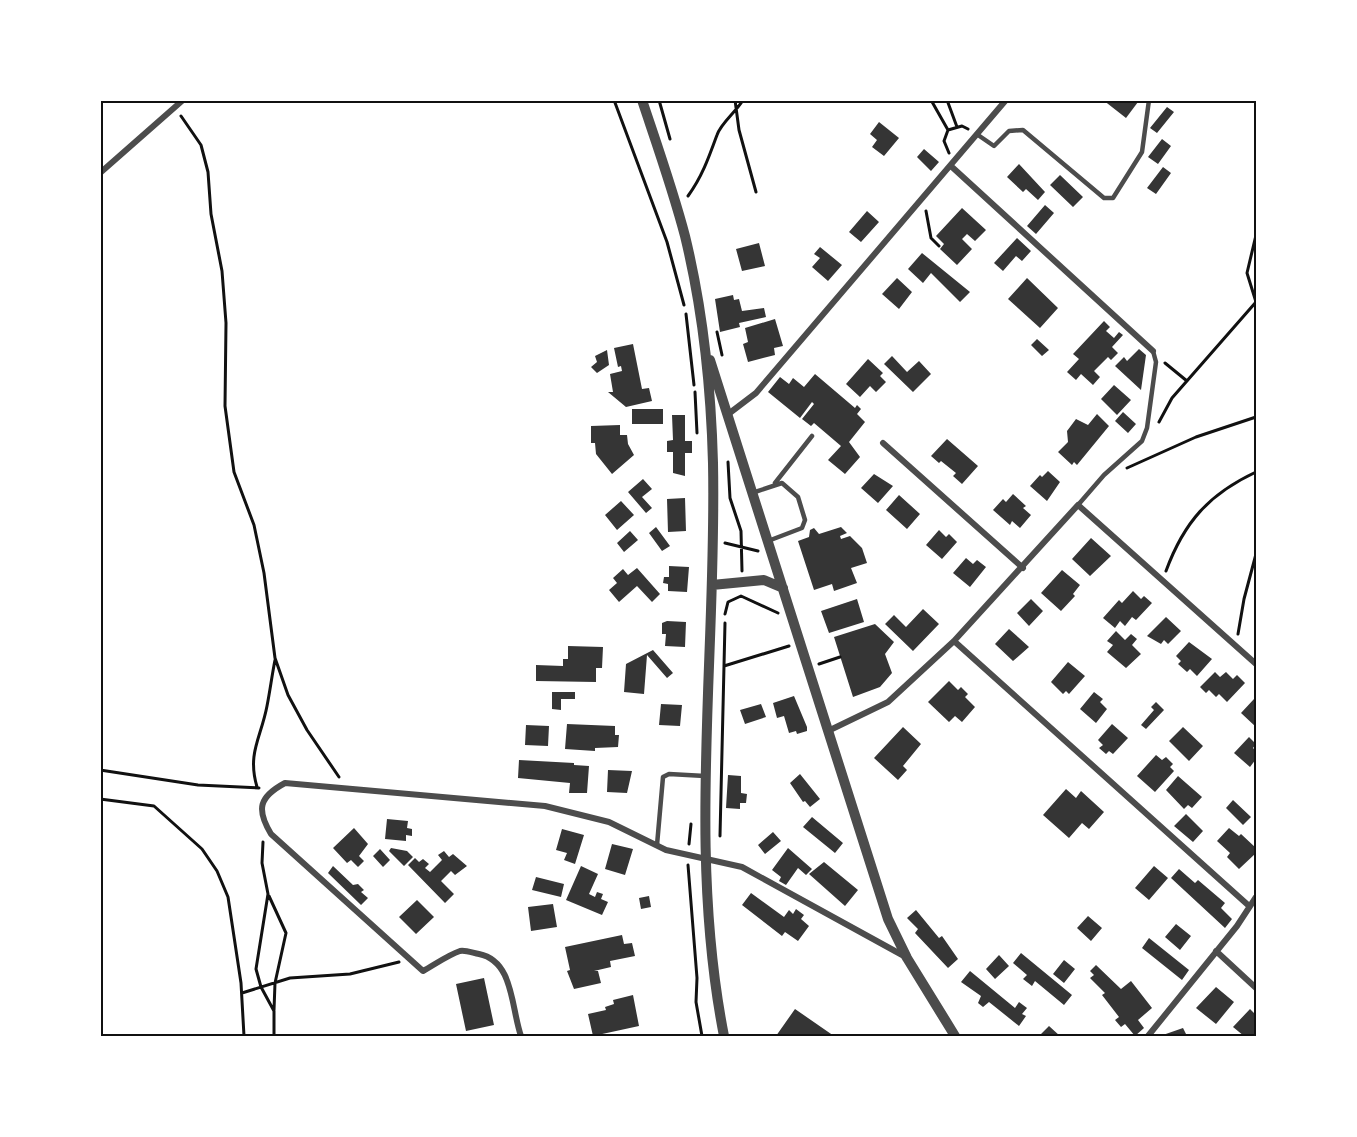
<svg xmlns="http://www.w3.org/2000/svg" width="1357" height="1137" font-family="Quicksand,sans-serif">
	<rect width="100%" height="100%" fill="#fff"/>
	<path fill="#353535" d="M1103 100H1137L1138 102 1126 118Z
		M1167 107 1174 112 1157 133 1150 128Z
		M879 122 899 138 884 156 872 147 877 140 870 134Z
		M1162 139 1171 146 1158 164 1148 157Z
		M924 149 939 162 931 171 917 157Z
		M1019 164 1045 192 1038 200 1026 189 1023 192 1007 177Z
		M1163 167 1171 173 1156 194 1147 188Z
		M1060 175 1083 197 1073 207 1050 185Z
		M1045 205 1054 213 1036 234 1027 226Z
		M962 208 986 230 975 241 967 234 962 239 972 249 957 265 940 249 944 244 936 236Z
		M867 211 879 222 861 242 849 232Z
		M1017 238 1031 251 1022 261 1016 256 1003 271 994 263Z
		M759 243 765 266 742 271 736 249Z
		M820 247 842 265 828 281 812 267 820 258 814 254Z
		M922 253 970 292 960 302 931 273 923 283 908 269Z
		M897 278 912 292 899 309 882 294Z
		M1027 278 1058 308 1040 328 1008 299Z
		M733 295 734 300 739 299 742 311 764 308 766 317 739 323 740 327 720 332 715 299Z
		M775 319 783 346 774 348 775 355 748 362 743 344 748 342 745 328Z
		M1104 321 1110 327 1106 331 1114 338 1119 332 1123 335 1112 347 1118 353 1111 360 1108 357 1094 371 1100 377 1093 385 1081 374 1076 380 1067 372 1079 359 1073 354Z
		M1037 339 1049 350 1042 356 1031 345Z
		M633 344 642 389 649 388 652 401 626 407 608 392H613L610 374 622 371 621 366 618 367 614 348Z
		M1139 349 1146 355 1141 390 1115 366 1124 357 1127 361Z
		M607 350 609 365 597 373 591 367 597 362 595 356Z
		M892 356 907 372 919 361 931 374 913 392 884 364Z
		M868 359 883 373 880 376 886 382 876 392 870 386 860 397 846 384Z
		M815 374 855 408 857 405 861 409 857 414 865 422 849 442 860 457 845 474 828 460 841 446 814 423 811 426 802 419 814 404 812 402 800 418 768 392 780 377 789 384 793 378 804 387Z
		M1114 385 1131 400 1117 415 1101 399Z
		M632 409H663V424H632Z
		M1123 412 1136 424 1128 433 1115 421Z
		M1097 414 1109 426 1077 465 1074 462 1072 465 1058 452 1068 442 1067 431 1076 419 1088 425Z
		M672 415H685V441H692V453H685V476L673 473V452H667V441L673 440Z
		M620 425V435H627L628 444 634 455 612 474 596 454 595 443H591V426Z
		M947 439 978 466 962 484 953 476 956 473 941 461 939 463 931 456Z
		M1048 471 1060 482 1047 501 1030 486 1040 475 1042 477Z
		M874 474 893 486 878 503 861 488Z
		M643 479 652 489 642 497 652 508 646 513 628 492Z
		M1013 494 1026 506 1023 508 1031 515 1020 528 1012 521 1010 525 993 510 1003 499 1006 502Z
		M899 495 920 514 907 529 886 510Z
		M685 498 686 531 668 532 667 499Z
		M621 501 634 515 617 530 605 515Z
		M656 527 670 546 662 551 649 533Z
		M841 527 847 533 840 536 841 539 850 536 862 548 867 563 851 568 857 583 834 591 832 584 814 590 798 541 809 537 810 530 814 528 819 534Z
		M939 530 946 537 949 534 957 542 942 559 926 545Z
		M630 531 638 540 624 552 617 543Z
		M1091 538 1111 556 1090 576 1072 559Z
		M966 558 973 564 977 560 986 567 970 587 953 573Z
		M669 566 689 567 687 592 668 591V584L663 583 664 577H669Z
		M637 568 660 594 652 602 637 586 619 602 609 590 617 583 613 578 623 569 628 575Z
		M1062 570 1080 585 1073 594 1075 596 1061 611 1041 593Z
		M1133 591 1141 599 1144 596 1152 603 1136 620 1132 617 1125 626 1120 621 1115 628 1103 618 1119 600 1122 603Z
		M857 599 864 622 829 633 821 611Z
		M1031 599 1043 611 1029 626 1017 613Z
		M923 609 939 624 913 651 885 624 894 615 906 627Z
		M1166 617 1181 631 1168 644 1164 640 1161 644 1147 636Z
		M667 621 686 622 685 647 665 646 666 634H662V623Z
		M875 624 894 642 885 654 892 673 880 687 853 697 834 637Z
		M1009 629 1029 647 1013 661 995 644Z
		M1116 631 1125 640 1131 634 1137 639 1132 645 1141 654 1126 668 1107 652 1113 645 1107 641Z
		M1189 642 1212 659 1197 676 1190 669 1187 672 1178 664 1181 661 1176 656Z
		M568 646 603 647 602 668H596V682L536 681V665L563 666V659H568Z
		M653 650 673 673 667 678 647 655 644 694 624 692 626 664Z
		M1068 662 1085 676 1069 694 1066 691 1063 694 1051 682Z
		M1215 672 1220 677 1226 672 1233 679 1237 675 1245 683 1227 702 1219 694 1216 697 1209 690 1206 693 1200 687Z
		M949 681 958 690 961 687 968 694 965 697 975 707 962 722 955 716 949 722 928 702Z
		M552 692H575V699H561V710L552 709Z
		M1094 692 1103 699 1100 702 1107 709 1096 723 1080 709Z
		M794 696 807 727V731L797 734 796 731 789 733 784 716 777 718 773 703Z
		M1254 699 1256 701V727L1241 713Z
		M1156 702 1164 710 1146 729 1141 725 1154 710 1151 707Z
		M661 704 682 705 680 726 659 725Z
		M761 704 766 717 745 724 740 710Z
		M567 724 615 726V735H619L618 747 595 748V751L565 749Z
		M1112 724 1128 738 1113 754 1109 751 1106 754 1099 748 1103 745 1098 740Z
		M526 725 549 726 548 746 525 745Z
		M903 727 921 744 903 766 907 770 898 780 874 758Z
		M1183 727 1203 746 1189 761 1169 741Z
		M1249 737 1256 744 1253 748 1256 751V759L1250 767 1234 753Z
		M1156 755 1162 760 1166 757 1173 764 1170 767 1174 771 1155 792 1137 776Z
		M519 760 574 763V765L589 766 587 793H569L570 783 518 778Z
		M608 770 632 771 627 793 607 792Z
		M800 774 820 799 810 807 805 801 803 802 790 783Z
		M728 775 741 776V793L747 794 746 803H740V809L726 808Z
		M1178 776 1202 797 1192 808 1188 805 1184 809 1166 790Z
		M1066 789 1076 798 1081 791 1104 812 1089 829 1082 823 1069 838 1043 815Z
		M1233 800 1251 817 1243 825 1226 808Z
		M1186 814 1203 831 1193 842 1174 826Z
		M812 817 843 843 835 853 803 827Z
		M387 819 408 821 407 828 412 829V836L406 835V841L385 839Z
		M354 828 368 844 359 856 364 861 358 867 351 860 347 863 333 848Z
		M1229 828 1239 836 1241 834 1256 848V853L1239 869 1227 857 1230 853 1217 841Z
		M562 829 584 835 575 864 564 860 567 853 556 850Z
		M773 832 781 841 765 854 758 845Z
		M612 844 633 849 625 875 605 869Z
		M391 848 407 851 413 857 404 866 389 851Z
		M788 848 812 869 806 875 798 868 786 885 779 881 781 877 772 870Z
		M380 849 390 860 383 867 373 856Z
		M444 851 449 857 453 854 467 866 455 875 451 871 441 881 454 894 445 903 408 865 415 858 419 862 423 859 429 864 425 868 430 872 442 860 438 855Z
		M824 862 858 890 845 906 809 874Z
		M333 866 353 885 358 884 364 890 361 892 368 898 361 905 328 873Z
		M581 866 598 874 589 894 595 897 597 892 603 894 601 899 608 902 602 915 566 900Z
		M1154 866 1168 878 1149 900 1135 888Z
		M1179 869 1195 883 1198 880 1225 903 1221 908 1232 919 1225 928 1171 878Z
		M536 877 564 884 561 897 532 890Z
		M751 893 784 917 789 910 793 914 796 909 804 915 801 919 809 926 798 941 785 932 782 936 742 905Z
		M649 896 651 907 641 909 639 898Z
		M417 900 434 917 416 934 399 917Z
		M553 904 557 927 531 931 528 907Z
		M916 910 939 938 942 936 958 959 948 968 915 933 918 929 907 918Z
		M1088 916 1102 928 1091 941 1077 928Z
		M1176 924 1191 936 1180 950 1165 937Z
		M622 935 624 944 632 943 635 956 610 961 611 967 594 971H598L601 983 574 989 567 971 570 970 565 947Z
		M1149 938 1189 970 1182 980 1142 948Z
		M1021 953 1072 995 1064 1005 1035 981 1032 986 1023 979 1027 975 1013 963Z
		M999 955 1009 966 995 979 986 969Z
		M1064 960 1075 969 1064 983 1053 974Z
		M1096 965 1121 989 1131 981 1152 1008 1138 1020 1144 1028 1135 1036 1125 1024 1121 1027 1115 1020 1119 1017 1102 995 1105 993 1090 978 1094 975 1090 971Z
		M970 971 1015 1008 1019 1002 1027 1008 1022 1014 1026 1016 1019 1026 989 1002 983 1007 978 1003 981 996 961 982Z
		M484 978 494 1025 466 1031 456 984Z
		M1216 987 1234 1002 1216 1024 1196 1008Z
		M633 995 639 1026 593 1036 588 1014 606 1010 605 1007 614 1004 613 1000Z
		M795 1009 834 1036H776Z
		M1250 1009 1256 1015V1036H1244L1233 1027Z
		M1049 1026 1060 1036H1039Z
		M1183 1028 1187 1036H1160Z"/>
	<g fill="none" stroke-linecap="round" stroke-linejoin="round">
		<path stroke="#111" stroke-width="3" d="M614 100 667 242 684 305
			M659 100 670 139
			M735 100 739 130 756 192
			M931 100 948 130
			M947 100 957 127
			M181 116 201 145 208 172 211 214 222 271 226 323 225 406 234 472 254 525 264 573 275 658 288 695 307 730 339 777
			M949 153 944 141 948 130 962 126 968 129
			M688 196C702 177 709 157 717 135 721 123 736 112 743 100
			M926 211 931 238 939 246
			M686 314 694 385
			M717 332 722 355
			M1165 363 1187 381
			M695 392 697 433
			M1159 422 1172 398 1256 302 1247 273 1256 235
			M728 462 730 498 741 531 742 571
			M1127 468 1196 437 1256 417
			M725 543 758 551
			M1166 571C1184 522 1209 494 1256 472
			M725 614 728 602 741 596 778 613
			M1238 634 1244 599 1256 554
			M819 664 840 657
			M724 666 789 646
			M100 770 198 785 259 788
			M257 787C247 753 261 738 267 706 270 691 272 675 275 660
			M100 799 154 806 202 849 217 871 228 897 233 930 241 983 244 1036
			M720 836 725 623
			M263 842 262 863 268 894 256 969 261 987 274 1011V1036
			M689 844 691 824
			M688 865 697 978 696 1002 702 1036
			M269 896 286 933 275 983 274 1010
			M242 993 290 978 350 974 399 962"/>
		<path stroke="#4c4c4c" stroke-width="4.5" d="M978 135 994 146 1009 131 1023 130 1104 198H1113L1142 152 1149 100
			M775 483 812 436
			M752 493 782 483 798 497 805 520 802 528 768 541
			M1078 505 1104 475 1142 441 1147 428 1156 362 1153 351
			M657 845 663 777 669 774 705 776"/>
		<path stroke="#4c4c4c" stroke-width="6" d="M952 167 1153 351
			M100 173 183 100
			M727 415 756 393 1006 100
			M883 443 1023 568
			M954 641 1248 905
			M828 731 888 702 954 641 1078 505 1256 664
			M1216 951 1256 988
			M521 1036C511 1008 514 961 479 954 473 953 466 950 460 951 448 955 434 965 423 971L271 834C256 809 259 797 285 783L545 806 609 822 666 850 742 867 904 956
			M1148 1036 1237 926 1256 897"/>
		<path stroke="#4c4c4c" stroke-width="10" d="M642 100C657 145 673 190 685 236 703 310 711 387 713 463 717 654 687 848 724 1036
			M710 360 888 919 907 958 955 1036
			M712 585 764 580 783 588"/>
	</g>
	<rect width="1357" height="1137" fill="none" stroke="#ffffff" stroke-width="204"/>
	<rect x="102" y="102" width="1153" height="933" fill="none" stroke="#111" stroke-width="2"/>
</svg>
